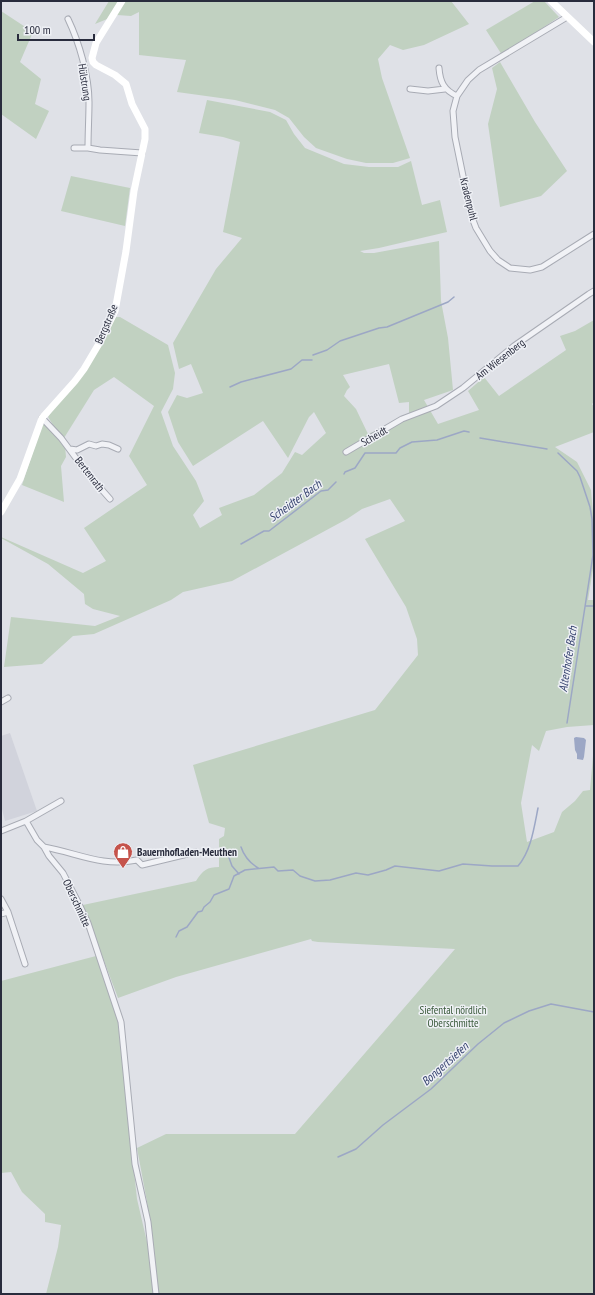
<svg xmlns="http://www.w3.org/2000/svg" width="595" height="1295" font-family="'PT Sans Narrow',sans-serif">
	<rect width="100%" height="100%" fill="#dfe1e7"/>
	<path fill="#d1d3dc" d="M10 733 37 811 5 821 1 805V736Z"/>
	<path fill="#c1d1c1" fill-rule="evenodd" d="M109 1H451L469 24 424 45 403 50 390 45 378 59 382 78 410 158 393 163H366L347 159 316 148 304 137 289 118 275 110 235 100 177 92 186 60 139 55V12L131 16 117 15 95 24Z
		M535 1H544L559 17 502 55 486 30Z
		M1 11 33 32 20 62 41 79 35 104 49 111 36 139 1 114Z
		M500 62 535 122 567 171 541 196 500 207 488 124 497 89 492 68Z
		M207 100 270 112 286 120 294 134 305 148 344 164 369 167H398L411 161 422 205 440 200 447 232 379 248 360 251 364 253H374L439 241 441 301 448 338 453 390 424 400 438 424 479 410 468 391 484 377 499 396 566 350 560 336 575 331 594 320V402L592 404 594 407V432L555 447 577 462 591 490 594 525V562L588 600H594V725L567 727 546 731 539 751 532 745 521 803 527 842 554 832 562 812 575 801 583 791 590 790 594 745V1294H46L58 1247 61 1225 45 1222V1214L22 1192 11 1172 1 1173V981L96 956 118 1022 137 1199 150 1255 154 1249 147 1202 137 1148 166 1134H295L455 949 318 942 312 941 311 939 176 977 118 998 83 905 196 881C203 870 207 867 219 867V839L224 836 225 828 209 823 193 765 375 710 418 655 417 639 406 607 365 539 405 521 390 499 362 509 347 519 232 581 183 592 171 600 94 634 73 636 42 664 4 667 11 617 95 626 120 616 93 609 85 604 84 594 48 564 1 538V537L83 573 106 561 84 528 147 485 129 456 154 406 114 377 94 390 64 438 55 428 48 417 116 317H120L168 345 175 373 173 389 161 412 173 446 196 481 204 501 193 515 200 528 222 515 219 508 254 495 282 473 295 452 302 455 326 433 314 412 309 417 288 458 263 421 193 466 178 442 168 412 177 395 187 398 203 393 191 364 179 369 173 343 216 269 242 238 223 232 240 142 223 137 199 133ZM389 364 399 403 409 402V417L368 434 356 409 344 396 347 390 350 387 343 375Z
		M71 176 130 188 125 226 61 211Z
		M42 425H47L65 446 66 457 61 466 64 502 22 485Z"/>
	<path fill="#9ca7c5" d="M576 737 584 738 586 740 584 757 583 760 577 759V754L575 750 574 738Z"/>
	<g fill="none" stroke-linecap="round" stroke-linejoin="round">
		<path stroke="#9ca7c5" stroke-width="1.5" d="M313 355 327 350 340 341 379 328 387 327 448 302 454 297
			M230 387 241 382 291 369 302 360H312
			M480 438 547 449
			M558 453 577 471 580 477 590 507 592 519 593 555 567 723
			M344 474 345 472 355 468 365 453H396L400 448 412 442 437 440 464 431 469 432
			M241 544 264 531H269L321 491 328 490 336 482
			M586 606H594
			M241 847C244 856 250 863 258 868
			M228 855 232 866 239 874
			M176 937 179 931 187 927 198 912 202 911 204 907 210 902 214 895 229 889 234 876 245 870 274 867 278 871 293 870 300 876 315 881 330 880 356 873 368 875 386 870 395 866 439 871 463 864 492 866H518C531 851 534 828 538 808
			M338 1157 356 1149 383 1125 431 1089 478 1044 504 1023 529 1011 551 1004 594 1012"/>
		<defs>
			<path id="street" d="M567 17 479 70 468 80 457 96 453 111 455 137 471 215 476 228 490 251 498 260 510 268 530 270 542 267 594 234
				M68 19C79 42 89 76 89 102 89 117 88 132 88 148
				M439 68C440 82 444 90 457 96
				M410 89 428 91 445 89
				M74 148H88L100 150 142 153
				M42 418 61 438 87 473 110 499
				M70 449 77 450 89 444 96 446 102 444 109 445 118 449
				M346 452 402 419 436 406 463 388 514 346 589 294 594 291
				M1 702 8 698
				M26 821 37 840 44 847 49 856 63 873 78 902 88 923 121 1022 135 1164 148 1222 156 1294
				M1 831 26 821 61 801
				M44 847C78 853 101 867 137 860L142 865 196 852
				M1 899 8 912 25 964
				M1 914 8 912"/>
		</defs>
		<use href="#street" stroke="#a8abb4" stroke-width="7"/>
		<use href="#street" stroke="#f1f2f6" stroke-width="5"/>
		<path stroke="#fff" stroke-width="7" d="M551 1 594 42
			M1 512 20 479 42 418 75 381 84 369 100 342 115 311 126 251 134 191 145 139V129L132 104 126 84 115 75 96 65 93 62 92 58 96 43 122 1"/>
	</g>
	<defs>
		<symbol id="shop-pin" viewBox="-11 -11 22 30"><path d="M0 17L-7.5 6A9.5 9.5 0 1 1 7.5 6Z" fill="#c5534b" stroke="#eef0f5"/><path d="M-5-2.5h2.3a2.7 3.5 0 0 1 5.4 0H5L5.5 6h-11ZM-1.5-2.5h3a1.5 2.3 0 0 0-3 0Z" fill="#fff"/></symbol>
	</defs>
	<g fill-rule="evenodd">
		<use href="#shop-pin" x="112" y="841" width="22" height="30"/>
	</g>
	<g text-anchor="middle" stroke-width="3" stroke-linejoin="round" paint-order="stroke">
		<g font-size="11" fill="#292c3d" stroke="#eef0f5">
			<text transform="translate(85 82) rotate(81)" y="4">Hülstrung</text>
			<text transform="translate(469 199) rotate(76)" y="4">Kradenpuhl</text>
			<text transform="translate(106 324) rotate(-67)" y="4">Bergstraße</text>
			<text transform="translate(500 359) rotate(-38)" y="4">Am Wiesenberg</text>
			<text transform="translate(374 436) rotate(-30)" y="4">Scheidt</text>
			<text transform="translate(90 474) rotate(52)" y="4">Bertenrath</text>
			<text transform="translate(77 903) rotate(65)" y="4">Oberschmitte</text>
		</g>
		<g font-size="11" font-weight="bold" fill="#292c3d" stroke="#eef0f5" text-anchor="start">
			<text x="137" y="856">Bauernhofladen-Meuthen</text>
		</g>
		<g font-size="11" fill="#375838" stroke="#eef0f5">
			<text x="453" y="1014">Siefental nördlich<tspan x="453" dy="13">Oberschmitte</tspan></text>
		</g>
		<g font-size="12" font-style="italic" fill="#36436f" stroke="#eef0f5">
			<text transform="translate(295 501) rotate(-36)" y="4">Scheidter Bach</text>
			<text transform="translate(568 659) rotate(-81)" y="4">Altenhofer Bach</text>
			<text transform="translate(445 1064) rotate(-42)" y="4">Bongertsiefen</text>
		</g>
	</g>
	<rect width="595" height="1295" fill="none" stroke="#292c3d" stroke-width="4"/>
	<path d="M18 34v6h76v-6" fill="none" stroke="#292c3d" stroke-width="2"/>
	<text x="24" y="34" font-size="12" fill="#292c3d" stroke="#eef0f5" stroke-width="3" paint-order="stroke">100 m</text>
</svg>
